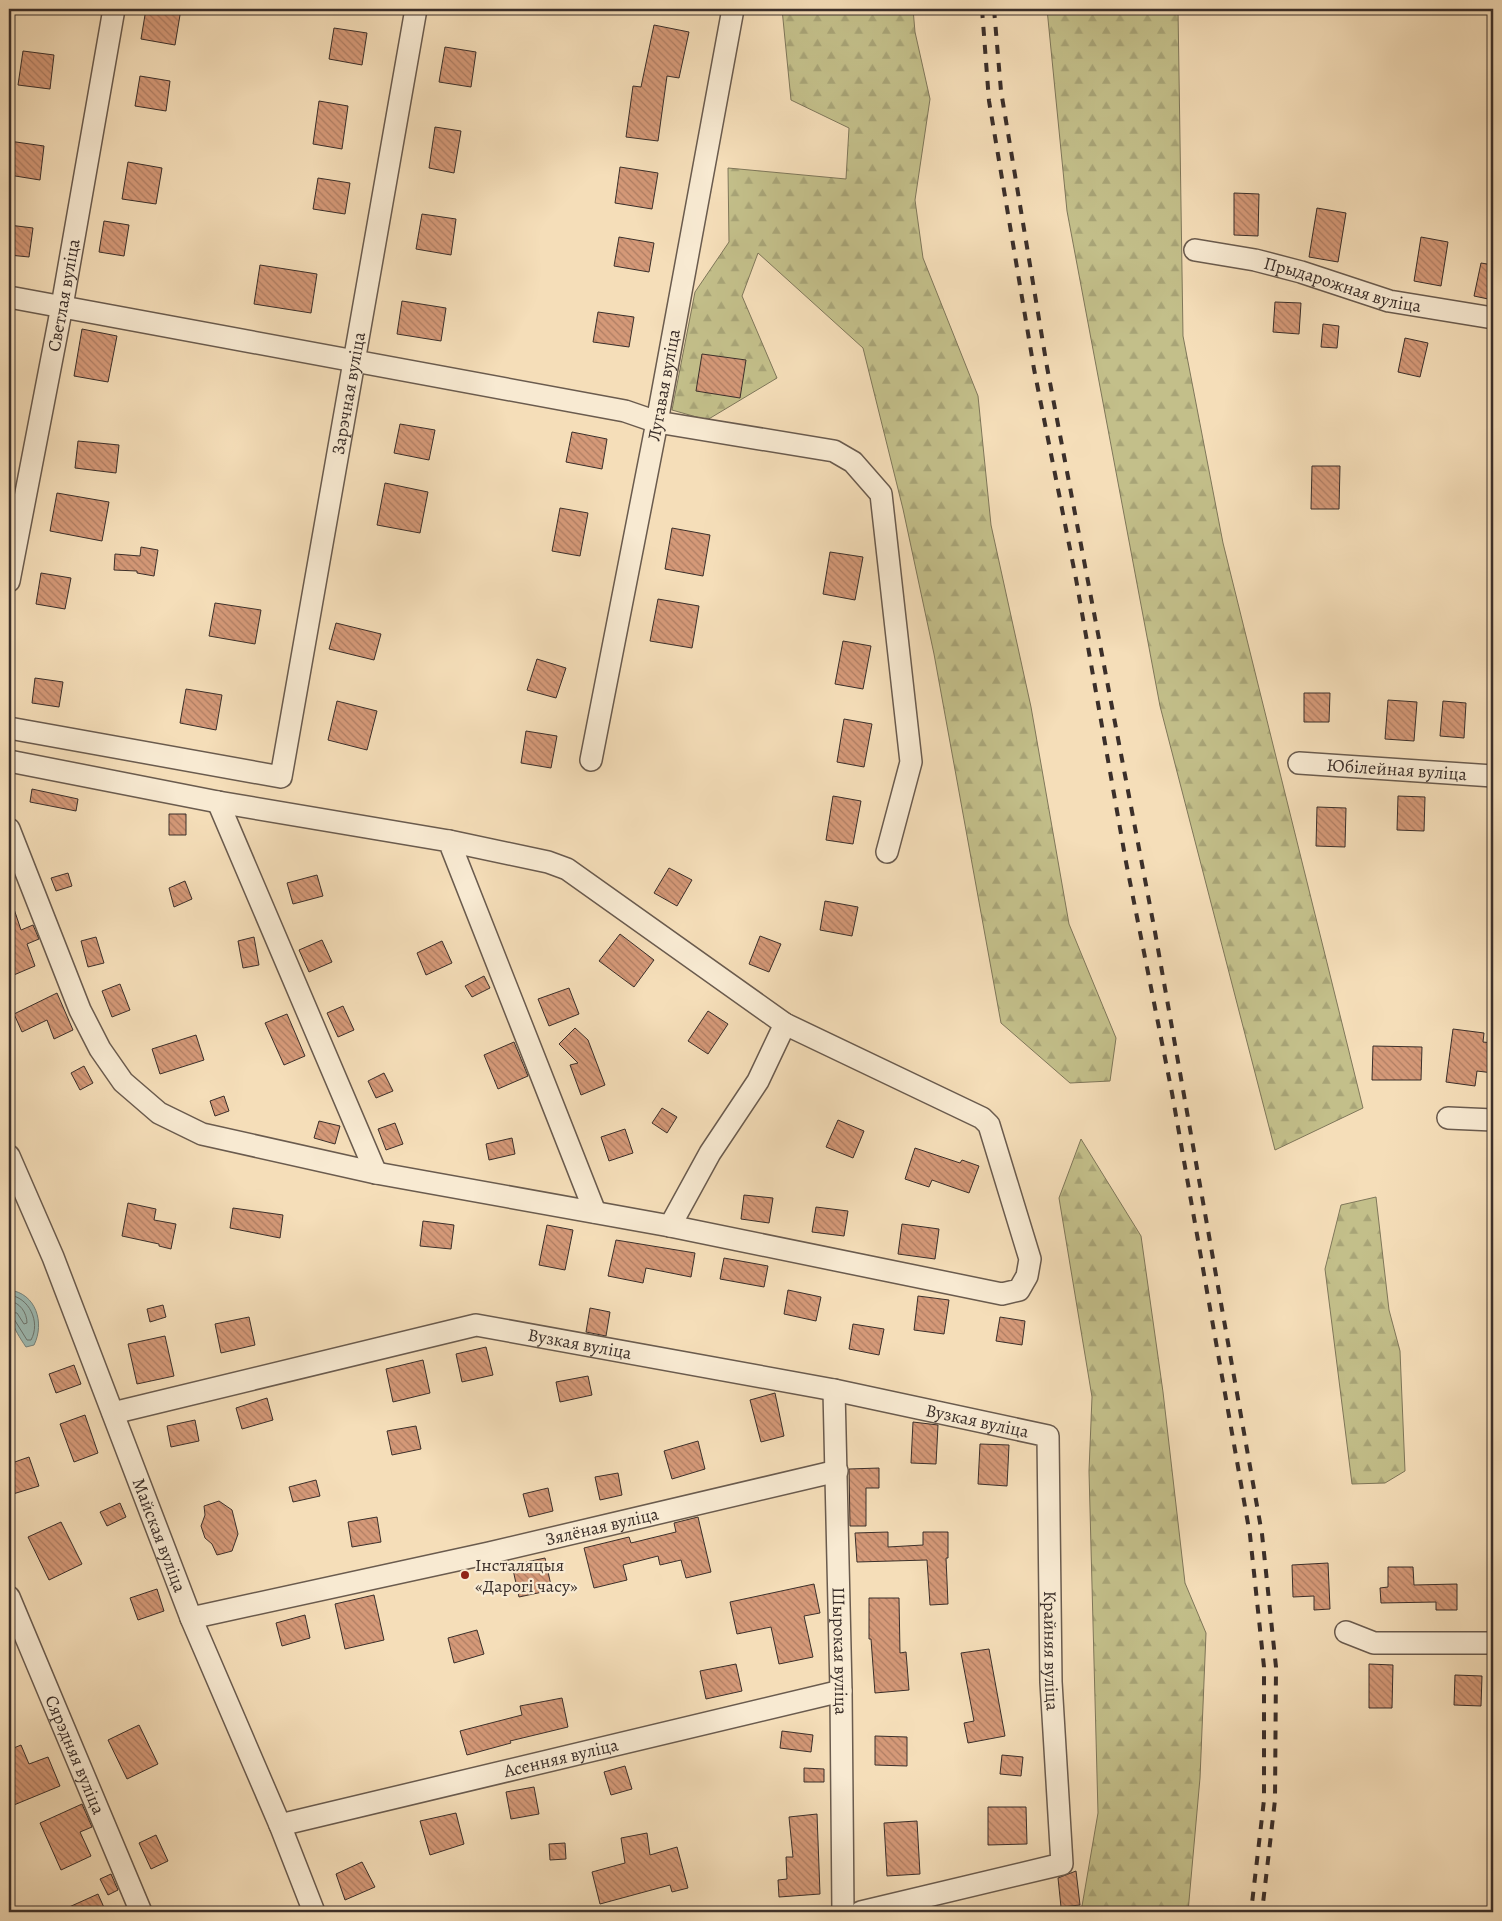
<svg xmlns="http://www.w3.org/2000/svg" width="1502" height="1921" font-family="Alegreya,serif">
	<defs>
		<pattern id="forest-firs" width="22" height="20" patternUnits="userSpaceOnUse" patternTransform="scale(1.25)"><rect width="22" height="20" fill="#c3bf8a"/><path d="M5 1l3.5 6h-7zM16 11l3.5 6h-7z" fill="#a8a477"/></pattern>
		<pattern id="building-back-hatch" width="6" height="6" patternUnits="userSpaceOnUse" patternTransform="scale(1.25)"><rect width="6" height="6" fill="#d59978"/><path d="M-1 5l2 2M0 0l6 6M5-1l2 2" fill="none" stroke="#ae7d63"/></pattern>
	</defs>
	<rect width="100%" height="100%" fill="#f5deb9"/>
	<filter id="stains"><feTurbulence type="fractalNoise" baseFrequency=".004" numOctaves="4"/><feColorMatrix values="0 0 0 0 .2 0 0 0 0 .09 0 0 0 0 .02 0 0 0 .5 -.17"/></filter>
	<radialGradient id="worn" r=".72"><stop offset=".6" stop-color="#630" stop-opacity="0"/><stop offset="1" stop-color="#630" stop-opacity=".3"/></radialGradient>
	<path fill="url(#forest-firs)" stroke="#7f775a" d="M782 9H913L915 32 930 99 915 200 923 258 978 396 991 525 1031 707 1069 924 1116 1038 1110 1081 1070 1083 1001 1023 934 654 903 509 863 348 758 253 742 296 777 378 707 420 672 410 695 292 729 242 728 168 846 179 849 128 791 100Z
		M1047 9H1178L1183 336 1223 543 1363 1108 1275 1150 1160 706 1067 211Z
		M1081 1139 1141 1236 1163 1392 1185 1583 1206 1633 1200 1778 1188 1912H1081L1098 1813 1089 1471 1092 1397 1059 1198Z
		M1376 1197 1389 1310 1400 1351 1405 1471 1385 1483 1352 1484 1325 1269 1341 1205Z"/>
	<path fill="#9dbbb4" stroke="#76837d" d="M9 1290C36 1293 45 1323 34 1345L26 1347C13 1328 6 1314 9 1290Z"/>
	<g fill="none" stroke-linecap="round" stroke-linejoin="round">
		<path stroke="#6c756f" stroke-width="1" d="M9 1295C29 1297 41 1322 31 1340H27L14 1319 9 1318
			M9 1301C20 1302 27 1313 27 1323L24 1324 17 1313 9 1312"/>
	</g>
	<path fill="url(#building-back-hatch)" stroke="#3b2f2a" d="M146 9H181L175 45 141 39Z
		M654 25 689 32 679 78 667 76 658 141 626 137 633 86 641 87Z
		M334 28 367 33 362 65 329 59Z
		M445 47 476 52 471 87 439 82Z
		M23 51 54 55 50 89 18 85Z
		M140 76 170 81 166 111 135 106Z
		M319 101 348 106 342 149 313 144Z
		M435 127 461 131 454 173 429 168Z
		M9 141 44 146 40 180 9 175Z
		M128 162 162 168 156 204 122 199Z
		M620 167 658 173 652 209 615 203Z
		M318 178 350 183 345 214 313 209Z
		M1234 193 1259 194 1258 236 1234 235Z
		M1317 208 1346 213 1338 262 1309 257Z
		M422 214 456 219 451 255 416 249Z
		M104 221 129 225 124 256 99 252Z
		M9 225 33 228 29 257 9 255Z
		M619 237 654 243 649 272 614 266Z
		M1421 237 1448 242 1441 286 1414 281Z
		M1481 263 1493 265V300L1474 296Z
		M260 265 317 274 311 313 254 304Z
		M402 301 446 308 441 341 397 334Z
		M1275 302 1301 303 1299 334 1273 332Z
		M598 312 634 317 629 347 593 342Z
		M1323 324 1339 326 1337 348 1321 347Z
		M82 329 117 336 108 382 74 376Z
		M1405 338 1428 343 1420 377 1398 372Z
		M702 354 746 360 740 398 696 391Z
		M400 424 435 430 429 460 394 453Z
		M572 432 607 439 602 469 566 462Z
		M78 441 119 445 116 473 75 468Z
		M1312 466H1340L1339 509H1311Z
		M385 483 428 492 420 533 377 525Z
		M57 493 109 502 102 541 50 531Z
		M560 508 588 513 580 556 552 551Z
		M672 528 710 535 703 576 665 569Z
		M141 547 158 550 154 576 137 573V571L114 570 115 554 140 556Z
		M830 552 863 557 855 600 823 594Z
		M41 573 71 578 65 609 36 604Z
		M658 599 699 606 692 648 650 641Z
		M215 603 261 610 255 644 209 636Z
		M336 623 381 634 374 660 329 649Z
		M843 641 871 646 863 689 835 684Z
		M537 659 566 668 556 698 527 690Z
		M35 678 63 682 59 707 32 703Z
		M186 689 222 695 216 730 180 723Z
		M1304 693H1330L1329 722H1304Z
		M1388 700 1417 702 1414 741 1385 739Z
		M337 701 377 711 367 750 328 740Z
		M1443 701 1466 703 1464 738 1440 736Z
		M844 719 872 724 864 767 837 762Z
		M526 731 557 736 551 768 521 763Z
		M32 789 78 799 76 811 30 802Z
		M833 796 861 801 853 844 826 840Z
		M1398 796 1425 797 1424 831 1397 830Z
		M1317 807 1346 808 1345 847 1316 846Z
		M169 814H186V835H169Z
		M669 868 692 880 677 906 654 893Z
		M68 873 72 886 56 891 51 878Z
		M317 875 323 896 293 904 287 883Z
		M185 881 192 899 174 907 169 888Z
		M9 900H11L21 930 33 925 39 939 27 944 35 966 9 977Z
		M825 901 858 907 852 936 820 930Z
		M620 934 654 960 634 987 599 961Z
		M760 936 781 944 769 972 749 964Z
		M96 937 104 963 88 967 81 941Z
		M254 937 259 965 243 968 238 941Z
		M322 940 332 962 309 972 299 950Z
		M442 941 452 963 426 975 417 953Z
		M484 976 490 988 472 997 465 986Z
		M120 984 130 1010 112 1017 102 991Z
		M569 988 579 1014 549 1026 538 999Z
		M57 993 73 1030 54 1039 47 1020 22 1032 14 1014Z
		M343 1006 354 1030 338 1037 327 1013Z
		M708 1011 728 1024 708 1054 688 1041Z
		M287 1014 305 1056 284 1065 265 1023Z
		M575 1028 588 1040 605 1085 581 1095 570 1065 578 1063 559 1044Z
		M1453 1029 1484 1033 1483 1042 1493 1043V1073L1477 1071 1475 1086 1446 1082Z
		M196 1035 204 1060 160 1074 152 1049Z
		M514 1042 528 1076 498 1089 484 1055Z
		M1373 1046 1422 1047 1421 1080H1372Z
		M84 1066 93 1083 80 1090 71 1073Z
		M384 1073 393 1091 376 1098 368 1081Z
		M224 1096 229 1111 215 1116 210 1101Z
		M662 1108 677 1117 667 1133 652 1123Z
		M838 1120 864 1131 853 1158 826 1147Z
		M319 1121 340 1126 335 1144 314 1138Z
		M395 1123 403 1144 386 1150 378 1129Z
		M625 1129 633 1153 609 1161 601 1137Z
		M512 1138 515 1154 489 1160 486 1144Z
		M915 1148 960 1163 962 1160 979 1166 969 1193 932 1180 929 1187 905 1179Z
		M744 1195 773 1198 769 1223 741 1219Z
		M128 1203 156 1209 154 1220 176 1224 171 1249 159 1246V1244L122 1236Z
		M816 1207 848 1211 844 1236 812 1232Z
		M233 1208 283 1215 280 1238 230 1228Z
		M423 1221 454 1225 451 1249 420 1246Z
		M902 1224 939 1229 935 1259 898 1254Z
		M547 1225 573 1230 565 1270 539 1265Z
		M616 1240 695 1253 691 1277 646 1268 643 1283 608 1276Z
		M724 1258 768 1266 764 1287 720 1279Z
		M788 1290 821 1297 816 1321 784 1314Z
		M918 1296 949 1300 944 1334 914 1330Z
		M163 1305 166 1317 150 1322 147 1309Z
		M590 1308 610 1312 606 1336 586 1332Z
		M249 1317 255 1345 221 1353 215 1324Z
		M1000 1317 1025 1321 1022 1345 996 1341Z
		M853 1324 884 1329 879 1355 849 1349Z
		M165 1336 174 1376 137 1384 128 1344Z
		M486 1347 493 1375 462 1382 456 1354Z
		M423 1360 430 1393 393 1402 386 1369Z
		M74 1365 81 1384 56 1393 49 1374Z
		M588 1376 592 1395 560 1402 556 1382Z
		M775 1393 784 1436 761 1442 750 1400Z
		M267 1398 273 1420 242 1429 236 1408Z
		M85 1415 98 1453 74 1462 60 1424Z
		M195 1420 199 1441 171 1447 167 1426Z
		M913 1422 938 1425 936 1464 911 1463Z
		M416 1426 421 1449 392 1455 387 1431Z
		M698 1441 705 1469 672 1479 664 1451Z
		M980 1444 1009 1445 1007 1486 978 1484Z
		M29 1457 39 1486 13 1494 9 1482V1464Z
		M879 1468V1488H866V1526H850L849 1469Z
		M618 1473 622 1495 600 1500 595 1477Z
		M316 1480 320 1496 293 1502 289 1487Z
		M548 1488 553 1511 529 1517 523 1494Z
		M219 1501 232 1510 238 1534 232 1551 217 1555 212 1544 205 1538 201 1526 205 1515 204 1506Z
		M120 1503 126 1517 107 1526 100 1512Z
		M377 1517 381 1542 352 1547 348 1522Z
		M698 1517 711 1572 686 1578 681 1560 660 1565 658 1556 623 1565 627 1580 594 1588 584 1548 629 1537 631 1543 676 1532 674 1523Z
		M61 1522 82 1564 49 1580 28 1537Z
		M888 1532V1547L923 1545V1532H948V1558H946L948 1604 930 1605 927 1560 857 1562 855 1533Z
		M545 1558 552 1590 519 1597 512 1565Z
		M1328 1563 1330 1609 1314 1610V1596L1293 1597 1292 1565Z
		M1388 1567H1413L1414 1585 1457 1584V1610H1436V1602L1381 1603 1380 1588 1388 1587Z
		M814 1584 820 1613 804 1616 813 1657 779 1664 771 1627 737 1634 730 1602Z
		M157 1589 164 1611 138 1620 130 1598Z
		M374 1595 384 1640 345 1649 335 1604Z
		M869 1598H899L900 1653 906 1652 909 1690 875 1693 871 1639H869Z
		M305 1615 310 1638 282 1646 276 1623Z
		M477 1630 484 1654 454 1663 448 1638Z
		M989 1649 1005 1736 968 1743 964 1723 974 1721 961 1653Z
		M736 1664 742 1691 706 1699 700 1671Z
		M1369 1664 1393 1665 1392 1708H1369Z
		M1455 1675 1482 1676 1481 1706 1454 1705Z
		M562 1698 568 1727 510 1741 511 1743 467 1755 460 1731 522 1715 520 1706Z
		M139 1725 158 1764 127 1779 108 1740Z
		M782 1731 813 1735 811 1752 780 1748Z
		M875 1736 907 1737V1766L875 1765Z
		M21 1745 29 1764 48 1757 60 1786 9 1807V1750Z
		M1002 1755 1023 1757 1021 1776 1000 1774Z
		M625 1766 632 1789 611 1795 604 1772Z
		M804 1768 824 1769V1782H804Z
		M534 1787 539 1814 511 1819 506 1792Z
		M82 1804 92 1827 80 1832 91 1856 61 1870 40 1823Z
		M988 1807H1026L1027 1844 988 1845Z
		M456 1813 464 1844 430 1855 420 1821Z
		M817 1814 820 1894 779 1897 778 1880 787 1879 786 1857H793L789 1817Z
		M917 1821 920 1874 887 1876 884 1823Z
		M647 1833 650 1855 677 1847 688 1888 672 1892 670 1885 600 1904 592 1872 625 1863 621 1838Z
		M156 1835 168 1861 151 1869 139 1843Z
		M565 1843 566 1859 550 1860 549 1844Z
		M362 1862 375 1887 345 1900 336 1874Z
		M1076 1871 1080 1905 1061 1907 1058 1878Z
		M111 1874 118 1890 108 1895 100 1879Z
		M98 1894 106 1912H58Z"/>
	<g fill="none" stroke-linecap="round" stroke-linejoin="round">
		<defs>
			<g id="minor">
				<path id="s1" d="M1195 250 1255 260 1301 272 1389 301 1493 318"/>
				<path d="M9 297 625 411 657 422 834 451 853 462 881 494 911 762 887 852"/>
				<path id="s2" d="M9 581 62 306 114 9"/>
				<path id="s3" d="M9 728 281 777 416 9"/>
				<path id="s4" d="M591 760 657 422 733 9"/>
				<path d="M9 761 218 802 449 841 595 1212"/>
				<path id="s5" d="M1299 763 1493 776"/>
				<path d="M218 802 376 1173"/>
				<path d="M9 829 80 1010 100 1049 123 1082 159 1113 202 1134 376 1173 670 1226 1002 1294 1019 1290 1027 1276 1030 1259 989 1125 982 1118 785 1024 567 869 548 862 449 841"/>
				<path d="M1448 1118 1493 1120"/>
				<path id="s6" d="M9 1156 53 1257 191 1618 280 1825 314 1912"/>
				<path d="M670 1226 710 1153 758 1081 785 1024"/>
				<path id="s7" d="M834 1390 841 1691 843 1912"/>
				<path id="s8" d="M113 1413 476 1325 834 1390 1048 1436 1051 1682 1062 1864 861 1912"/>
				<path id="s9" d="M9 1597 141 1912"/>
				<path id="s10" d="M191 1618 489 1553 837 1471"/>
				<path d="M1346 1632 1374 1643H1493"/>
				<path id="s11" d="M280 1825 841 1691"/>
			</g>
		</defs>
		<use href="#minor" stroke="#6a5b4e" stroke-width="24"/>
		<use href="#minor" stroke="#f8ead2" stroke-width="21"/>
		<path stroke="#3b2f2a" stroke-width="4" stroke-dasharray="9 9" stroke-linecap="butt" d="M982 9 989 101 1034 369 1076 579 1126 862 1172 1093 1250 1535 1264 1667V1800L1251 1912
			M994 9 1001 91 1047 367 1155 932 1262 1534 1276 1667 1275 1800 1262 1912"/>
	</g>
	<circle fill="#8f2418" stroke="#f8ead2" stroke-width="2" cx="465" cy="1575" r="5"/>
	<g text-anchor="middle" stroke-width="4.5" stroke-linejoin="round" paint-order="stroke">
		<g font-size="18" fill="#3b2f2a" stroke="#f8ead2">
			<text dy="6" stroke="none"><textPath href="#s1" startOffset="152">Прыдарожная вуліца</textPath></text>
			<text dy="6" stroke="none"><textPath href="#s2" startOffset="291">Светлая вуліца</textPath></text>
			<text dy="6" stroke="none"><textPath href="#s4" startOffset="382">Лугавая вуліца</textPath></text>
			<text dy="6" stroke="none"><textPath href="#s3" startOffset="666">Зарэчная вуліца</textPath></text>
			<text dy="6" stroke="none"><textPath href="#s5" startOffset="98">Юбілейная вуліца</textPath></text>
			<text dy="6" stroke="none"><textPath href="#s8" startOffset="479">Вузкая вуліца</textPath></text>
			<text dy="6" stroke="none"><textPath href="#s8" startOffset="884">Вузкая вуліца</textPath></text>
			<text dy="6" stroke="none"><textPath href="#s10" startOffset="421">Зялёная вуліца</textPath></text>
			<text dy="6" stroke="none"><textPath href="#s6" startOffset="408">Майская вуліца</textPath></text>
			<text dy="6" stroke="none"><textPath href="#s7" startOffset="261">Шырокая вуліца</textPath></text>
			<text dy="6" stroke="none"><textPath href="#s8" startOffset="1171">Крайняя вуліца</textPath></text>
			<text dy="6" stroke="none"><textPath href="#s9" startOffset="171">Сярэдняя вуліца</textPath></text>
			<text dy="6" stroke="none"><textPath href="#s11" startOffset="289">Асенняя вуліца</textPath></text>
		</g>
		<g font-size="18" fill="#3b2f2a" stroke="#f8ead2" text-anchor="start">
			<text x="475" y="1571">Інсталяцыя<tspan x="475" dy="21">«Дарогі часу»</tspan></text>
		</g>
	</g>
	<rect width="1502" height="1921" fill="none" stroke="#f5deb9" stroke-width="30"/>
	<rect x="10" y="10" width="1482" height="1901" fill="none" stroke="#3b2f2a" stroke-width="2.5"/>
	<rect x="15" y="15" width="1472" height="1891" fill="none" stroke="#3b2f2a"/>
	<rect width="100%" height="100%" filter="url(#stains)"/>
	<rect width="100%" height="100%" fill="url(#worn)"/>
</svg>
